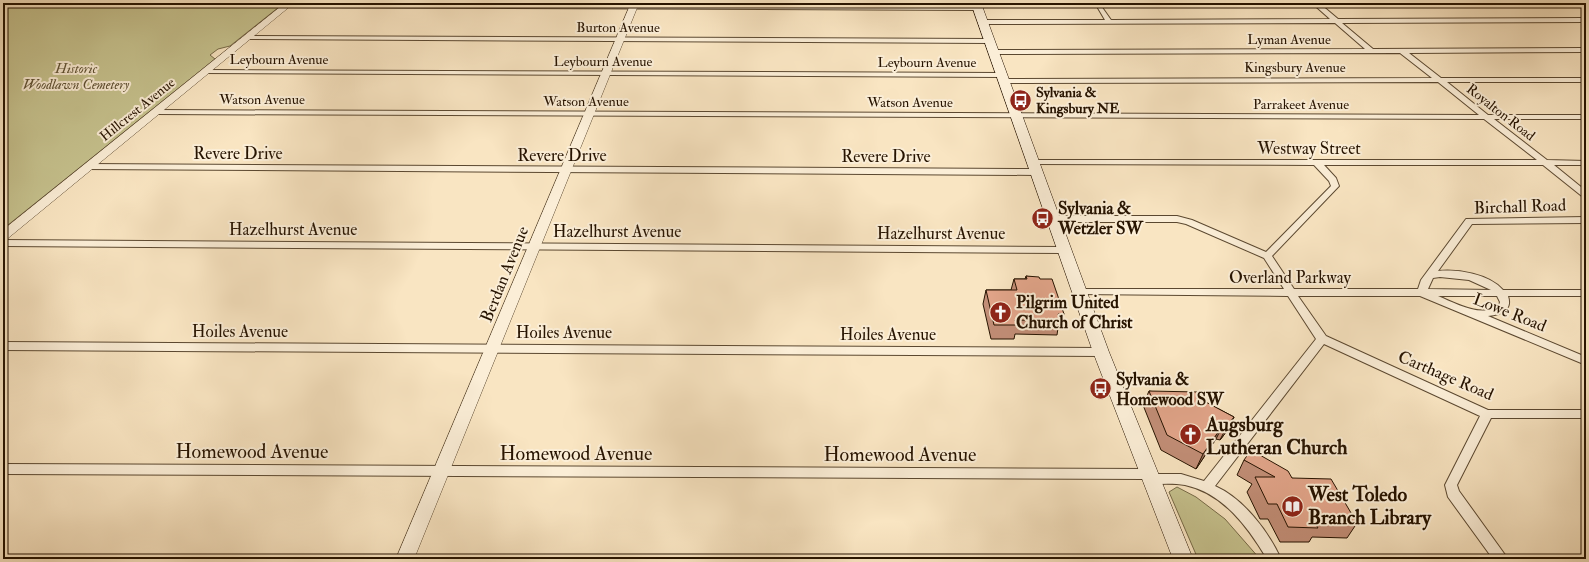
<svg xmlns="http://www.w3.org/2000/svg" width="1589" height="562" font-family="'IM FELL Double Pica',serif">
	<rect width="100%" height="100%" fill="#f9e5c2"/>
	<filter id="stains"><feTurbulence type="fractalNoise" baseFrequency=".005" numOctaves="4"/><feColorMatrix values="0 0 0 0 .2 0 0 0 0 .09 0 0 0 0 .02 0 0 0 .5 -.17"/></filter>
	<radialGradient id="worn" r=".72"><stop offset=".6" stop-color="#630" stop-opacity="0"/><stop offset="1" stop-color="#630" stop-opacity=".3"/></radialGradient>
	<path fill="#c6c28e" stroke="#766a47" d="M3 3H284L230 46 218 49 210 55 215 59 3 229Z
		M1177 487 1196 497 1225 519 1260 559H1198L1169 492Z"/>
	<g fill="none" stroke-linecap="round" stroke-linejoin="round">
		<defs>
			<path id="minor" d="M1095 3H1099L1111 20 1330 19 1312 3H1319L1338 19 1586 18V22L1342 23 1373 49 1586 48V52L1409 53 1441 78H1586V82H1447L1488 115H1586V119H1494L1547 160 1586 161V165H1554L1586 191V198L1583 197 1543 165H1324L1336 178 1339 186 1272 256 1294 289H1418L1421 280 1466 219 1586 217V223L1472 224 1438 271C1458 269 1489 274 1503 290H1586V296H1508C1513 311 1500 315 1488 316L1586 357V365L1420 296H1298L1326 336 1488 410H1586V418H1491L1457 485 1459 491 1508 559H1493L1448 497 1445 485 1480 416 1324 344 1215 486C1244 499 1268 531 1281 559H1267C1248 527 1223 493 1185 485 1174 483 1162 484 1151 484L1146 483 1145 479 3 474V464L1149 469 1154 470 1155 474H1181L1204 481 1316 339 1288 296 1075 294 1074 292 1075 290 1079 289H1284L1264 258 1186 224 1177 222H1053L1048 219 1053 216H1177L1192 220 1266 252 1331 186 1329 181 1314 165 1033 164H1030L1029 162 1030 160H1537L1484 119 156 114 152 112 156 110 1479 115 1438 82 1000 83V79H1003L1432 78 1400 53 993 54 990 52 993 50 1365 49 1335 23 982 24 979 22 982 20H1105ZM1440 277 1469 280 1491 290 1428 289 1433 278ZM1438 296H1497L1500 302 1499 305C1483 319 1455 303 1438 296Z
				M286 4 978 6 981 8 978 10 284 7 283 6Z
				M246 36 989 39 992 41 989 43 244 39V37Z
				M205 70 1001 73 1005 75 1001 77 203 73 201 72Z
				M88 164 1036 169 1040 172 1036 175 85 169 84 167Z
				M3 240 1064 247 1069 250 1064 253 3 246Z
				M3 342 1101 348 1105 349 1107 352 1105 355 1101 356 3 350Z"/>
			<path id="tertiary" d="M285 3H294L7 239 3 240V230Z
				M631 3H639L414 559H396Z"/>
			<path id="secondary" d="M971 3H981L1109 352 1193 559H1173L1093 352Z"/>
		</defs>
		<use href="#minor" stroke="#5b4830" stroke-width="2"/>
		<use href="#tertiary" stroke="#5b4830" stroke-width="1"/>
		<use href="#secondary" stroke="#261300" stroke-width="1"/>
		<use href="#minor" fill="#fbeed7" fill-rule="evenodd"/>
		<use href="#tertiary" fill="#fbeed7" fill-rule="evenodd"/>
		<use href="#secondary" fill="#fbeed7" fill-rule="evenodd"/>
	</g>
	<path fill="#c28e77" stroke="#261300" d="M935 3H966V4H935Z
		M1026 276 1040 279 1064 314 1060 328H1058L1057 335 1015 334 1014 339H991L983 304 986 290H1011L1014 279H1025Z
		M1149 391 1202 400 1234 417 1227 431 1220 440 1216 439 1196 469 1161 450 1143 405Z
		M1244 460 1292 478 1357 523 1347 538 1312 537 1309 542H1280L1268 519H1260L1247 492 1252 484 1237 475Z"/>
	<path fill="#9e7461" stroke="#261300" d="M1234 417 1227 431 1220 440 1227 426Z
		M1223 425 1216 439 1196 469 1203 454Z"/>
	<path fill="#e2a58a" stroke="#261300" d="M1026 276 1039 277 1040 279H1052L1064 314H1058L1060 321 1015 320 1017 325H994L986 290H1017L1014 279H1027Z
		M1149 391 1198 392 1202 400 1234 417 1227 426 1223 425 1203 454 1167 435Z
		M1251 450 1288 471 1292 478 1331 479 1357 523H1315L1318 528 1288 527 1277 504H1268L1255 477H1275L1244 460Z"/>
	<defs>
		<symbol id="bus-disc" viewBox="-11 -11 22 22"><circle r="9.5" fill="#8f2418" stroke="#fbeed7"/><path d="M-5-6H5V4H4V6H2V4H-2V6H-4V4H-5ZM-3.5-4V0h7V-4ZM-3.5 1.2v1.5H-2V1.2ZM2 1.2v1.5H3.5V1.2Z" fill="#fff"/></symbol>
		<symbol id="church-disc" viewBox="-11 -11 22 22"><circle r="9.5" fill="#8f2418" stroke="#fbeed7"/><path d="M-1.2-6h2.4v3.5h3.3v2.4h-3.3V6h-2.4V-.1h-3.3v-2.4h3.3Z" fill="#fff"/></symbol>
		<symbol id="library-disc" viewBox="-11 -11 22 22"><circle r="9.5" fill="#8f2418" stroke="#fbeed7"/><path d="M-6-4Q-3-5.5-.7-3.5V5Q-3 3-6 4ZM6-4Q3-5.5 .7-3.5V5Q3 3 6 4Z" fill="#fff"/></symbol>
	</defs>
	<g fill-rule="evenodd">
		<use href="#bus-disc" x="1008" y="88" width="25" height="25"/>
		<use href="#bus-disc" x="1030" y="206" width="25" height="25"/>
		<use href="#church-disc" x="988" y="300" width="25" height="25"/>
		<use href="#bus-disc" x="1088" y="376" width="25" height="25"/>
		<use href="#church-disc" x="1178" y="422" width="25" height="25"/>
		<use href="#library-disc" x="1280" y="494" width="25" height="25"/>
	</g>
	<g text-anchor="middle" stroke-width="4" stroke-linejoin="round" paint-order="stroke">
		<g font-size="14" fill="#261300" stroke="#fbeed7">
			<text x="618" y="32">Burton Avenue</text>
			<text x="1289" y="44">Lyman Avenue</text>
			<text x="279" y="64">Leybourn Avenue</text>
			<text x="603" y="66">Leybourn Avenue</text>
			<text x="927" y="67">Leybourn Avenue</text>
			<text x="1295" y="72">Kingsbury Avenue</text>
			<text x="262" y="104">Watson Avenue</text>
			<text x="586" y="106">Watson Avenue</text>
			<text x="910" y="107">Watson Avenue</text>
			<text x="1301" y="109">Parrakeet Avenue</text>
			<text transform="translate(137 109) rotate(-39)" y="5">Hillcrest Avenue</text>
			<text transform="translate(1501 112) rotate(38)" y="5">Royalton Road</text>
		</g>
		<g font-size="14" font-style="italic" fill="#5e5032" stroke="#fbeed7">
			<text x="76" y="73">Historic<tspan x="76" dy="16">Woodlawn Cemetery</tspan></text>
		</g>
		<g font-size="14" font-weight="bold" fill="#261300" stroke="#fbeed7" text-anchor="start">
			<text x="1036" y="97">Sylvania &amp;<tspan x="1036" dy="16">Kingsbury NE</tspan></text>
		</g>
		<g font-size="17" fill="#261300" stroke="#fbeed7">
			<text x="1309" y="154">Westway Street</text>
			<text x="238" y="159">Revere Drive</text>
			<text x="562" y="161">Revere Drive</text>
			<text x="886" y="162">Revere Drive</text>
			<text transform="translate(1520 206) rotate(-2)" y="6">Birchall Road</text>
			<text x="293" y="235">Hazelhurst Avenue</text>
			<text x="617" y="237">Hazelhurst Avenue</text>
			<text x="941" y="239">Hazelhurst Avenue</text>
			<text transform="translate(504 274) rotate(-68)" y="6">Berdan Avenue</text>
			<text x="1290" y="283">Overland Parkway</text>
			<text transform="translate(1510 312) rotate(22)" y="6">Lowe Road</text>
			<text x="240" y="337">Hoiles Avenue</text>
			<text x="564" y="338">Hoiles Avenue</text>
			<text x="888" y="340">Hoiles Avenue</text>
			<text transform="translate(1446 375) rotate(23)" y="6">Carthage Road</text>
		</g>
		<g font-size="17" font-weight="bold" fill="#261300" stroke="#fbeed7" text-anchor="start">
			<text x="1058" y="214">Sylvania &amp;<tspan x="1058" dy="20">Wetzler SW</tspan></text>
			<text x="1016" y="308">Pilgrim United<tspan x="1016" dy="20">Church of Christ</tspan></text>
			<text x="1116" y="385">Sylvania &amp;<tspan x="1116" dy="20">Homewood SW</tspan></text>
		</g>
		<g font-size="20" font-weight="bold" fill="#261300" stroke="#fbeed7" text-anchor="start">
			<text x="1206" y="431">Augsburg<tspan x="1206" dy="23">Lutheran Church</tspan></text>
			<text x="1308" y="501">West Toledo<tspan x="1308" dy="23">Branch Library</tspan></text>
		</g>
		<g font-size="20" fill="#261300" stroke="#fbeed7">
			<text x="252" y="458">Homewood Avenue</text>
			<text x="576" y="460">Homewood Avenue</text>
			<text x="900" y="461">Homewood Avenue</text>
		</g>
	</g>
	<rect width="1589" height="562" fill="none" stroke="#f9e5c2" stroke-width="16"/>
	<rect x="4" y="4" width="1581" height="554" fill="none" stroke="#261300" stroke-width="2"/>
	<rect x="8" y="8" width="1573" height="546" fill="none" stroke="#261300"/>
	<rect width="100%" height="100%" filter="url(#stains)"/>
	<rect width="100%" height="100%" fill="url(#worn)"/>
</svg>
